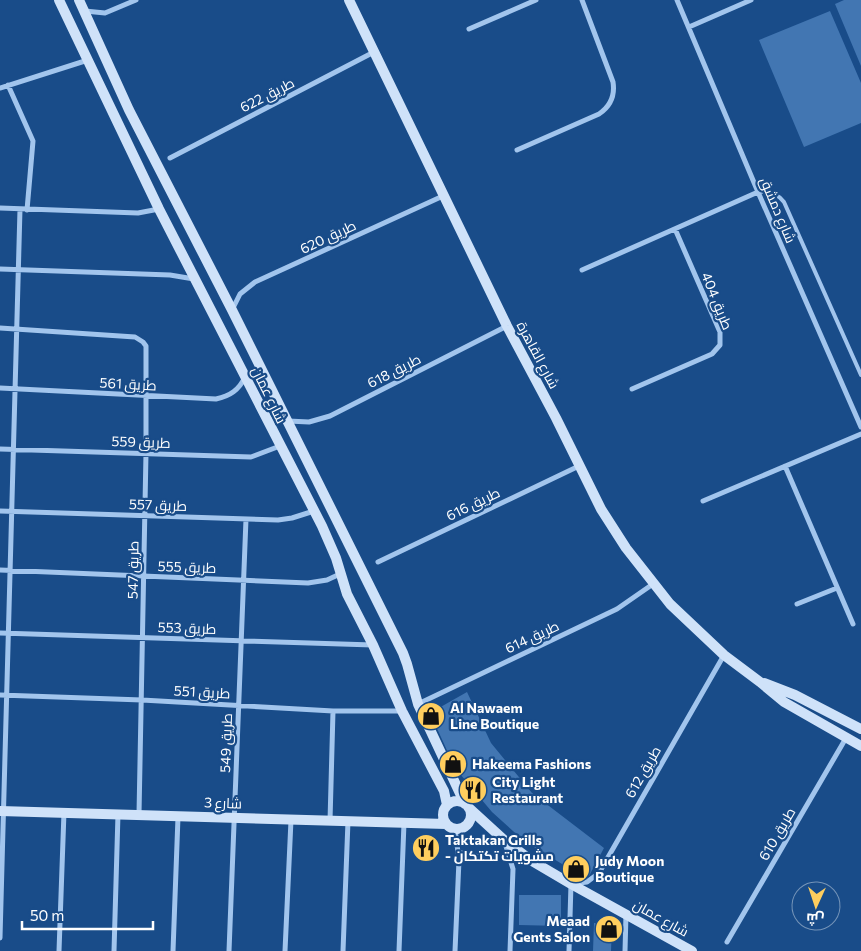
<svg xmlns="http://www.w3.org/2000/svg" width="861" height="951" font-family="Commissioner,Cairo,sans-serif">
	<rect width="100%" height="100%" fill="#194c89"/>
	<path fill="#4276b2" d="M844 0H861V66L835 4Z
		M830 11 861 83V123L804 147 759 40Z
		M467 692 491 743 532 793 604 848 589 876 567 867 524 841 492 812 455 768 430 713Z
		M519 895H561V926L519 925Z
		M594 923 612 924 611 951H593Z"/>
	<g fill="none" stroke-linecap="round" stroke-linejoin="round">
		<path stroke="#a2c5ed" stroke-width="4" d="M758 192C769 190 777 193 784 202L861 375
			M459 852 487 858"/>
		<path stroke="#a2c5ed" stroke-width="5" d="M677 0 758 192 861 427
			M85 11 105 13 136 0
			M689 27 751 0
			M469 29 536 0
			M8 85 33 141 27 210
			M0 88 88 60
			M517 150 599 114C611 106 615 95 613 82L582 0
			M170 158 374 52
			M0 208 138 213 159 209
			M0 269 170 275 194 279
			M582 270 758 192
			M232 310 240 294 255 282 443 196
			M0 328 135 337 143 342 146 346V453L139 814
			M0 388 216 399C230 396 239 390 245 377
			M632 389 712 354 720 345V332L675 229
			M288 421 309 422 330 416 507 326
			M0 449 251 457 280 446
			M785 466 853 624
			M703 501 861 434
			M0 511 278 520 292 518 314 511
			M378 562 579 466
			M0 570 308 583 327 580 340 574
			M797 604 837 588
			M0 633 373 645
			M0 695 142 700 333 711H402
			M418 704 617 609 653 584
			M330 821 333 711
			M455 829 459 860 455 951
			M505 843 513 869 510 951
			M0 938 20 209
			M727 942 846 738
			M59 951 64 812
			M114 951 118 814
			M173 951 178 817
			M229 951 246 519
			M285 951 291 820
			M343 951 348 821
			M399 951 404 823
			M569 951 571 884 587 882 599 873 724 655
			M625 951 626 914"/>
		<path stroke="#cfe2f9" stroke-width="10" d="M59 0 159 209 322 526 336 558 347 594 373 645 402 711 444 791 447 805
			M79 0 129 110 232 310 403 653 407 664 418 704 465 804
			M349 0 507 326 556 418 601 509 626 548 670 604 724 655 760 682 784 702 861 746
			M764 683 795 695 861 729
			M443 815a14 14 0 1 1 28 0a14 14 0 1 1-28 0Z
			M469 808 504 840 532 861 571 884 692 951
			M0 811 446 824"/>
	</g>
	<defs>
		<symbol id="shop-disc" viewBox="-11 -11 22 22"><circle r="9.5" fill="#ffce5e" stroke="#194c89"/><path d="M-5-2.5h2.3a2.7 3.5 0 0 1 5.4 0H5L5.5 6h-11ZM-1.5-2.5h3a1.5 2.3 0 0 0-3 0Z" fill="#111"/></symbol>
		<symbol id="restaurant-disc" viewBox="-11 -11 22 22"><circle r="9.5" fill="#ffce5e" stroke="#194c89"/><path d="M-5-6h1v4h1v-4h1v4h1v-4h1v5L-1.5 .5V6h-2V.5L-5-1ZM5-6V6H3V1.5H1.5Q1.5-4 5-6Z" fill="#111"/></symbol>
	</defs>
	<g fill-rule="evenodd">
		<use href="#shop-disc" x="415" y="700" width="32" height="32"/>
		<use href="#shop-disc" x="437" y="748" width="32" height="32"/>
		<use href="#restaurant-disc" x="457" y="774" width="32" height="32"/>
		<use href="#restaurant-disc" x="410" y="832" width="32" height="32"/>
		<use href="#shop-disc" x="560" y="853" width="32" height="32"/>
		<use href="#shop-disc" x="593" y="913" width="32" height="32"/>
	</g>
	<g text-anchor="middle" stroke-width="4.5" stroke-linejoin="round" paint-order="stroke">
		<g font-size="14" fill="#fff" stroke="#194c89">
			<text transform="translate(267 95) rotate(-27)" y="5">طريق 622</text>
			<text transform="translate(778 210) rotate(67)" y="5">شارع دمشق</text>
			<text transform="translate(328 237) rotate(-25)" y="5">طريق 620</text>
			<text transform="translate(717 301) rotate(68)" y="5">طريق 404</text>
			<text transform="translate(538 355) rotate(62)" y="5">شارع القاهرة</text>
			<text transform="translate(394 371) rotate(-27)" y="5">طريق 618</text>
			<text transform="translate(128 384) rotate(3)" y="5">طريق 561</text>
			<text transform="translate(269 395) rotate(64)" y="5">شارع عمان</text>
			<text transform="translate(141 442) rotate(2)" y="5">طريق 559</text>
			<text transform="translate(473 504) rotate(-26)" y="5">طريق 616</text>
			<text transform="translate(158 505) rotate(2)" y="5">طريق 557</text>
			<text transform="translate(187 567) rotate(2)" y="5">طريق 555</text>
			<text transform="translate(133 570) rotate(-89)" y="5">طريق 547</text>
			<text transform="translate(187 628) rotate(2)" y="5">طريق 553</text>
			<text transform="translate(532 637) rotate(-25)" y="5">طريق 614</text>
			<text transform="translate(202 692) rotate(3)" y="5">طريق 551</text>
			<text transform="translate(226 743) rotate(-88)" y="5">طريق 549</text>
			<text transform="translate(643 772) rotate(-60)" y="5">طريق 612</text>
			<text transform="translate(223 803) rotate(2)" y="5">شارع 3</text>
			<text transform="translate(777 834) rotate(-60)" y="5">طريق 610</text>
			<text transform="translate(661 918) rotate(29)" y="5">شارع عمان</text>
		</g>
		<g font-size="14" font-weight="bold" fill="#fff" stroke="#194c89" text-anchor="start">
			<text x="450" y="713">Al Nawaem<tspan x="450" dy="16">Line Boutique</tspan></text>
			<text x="472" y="769">Hakeema Fashions</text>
			<text x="492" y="787">City Light<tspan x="492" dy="16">Restaurant</tspan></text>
			<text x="445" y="845">Taktakan Grills<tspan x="445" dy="16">- مشويات تكتكان</tspan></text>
			<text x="595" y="866">Judy Moon<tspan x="595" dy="16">Boutique</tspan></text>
			<text x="590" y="926" text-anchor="end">Meaad<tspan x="590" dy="16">Gents Salon</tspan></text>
		</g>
	</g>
	<g transform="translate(816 906) rotate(183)"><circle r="24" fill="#194c89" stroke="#7594b8"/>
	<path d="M0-4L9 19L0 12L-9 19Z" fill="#ffce5e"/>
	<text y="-8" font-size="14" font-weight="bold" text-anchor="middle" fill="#ffffff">ش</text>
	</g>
	<path d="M22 921v8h131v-8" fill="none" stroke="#ffffff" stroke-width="2.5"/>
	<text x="30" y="921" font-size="15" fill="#ffffff" stroke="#194c89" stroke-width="4" paint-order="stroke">50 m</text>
</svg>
